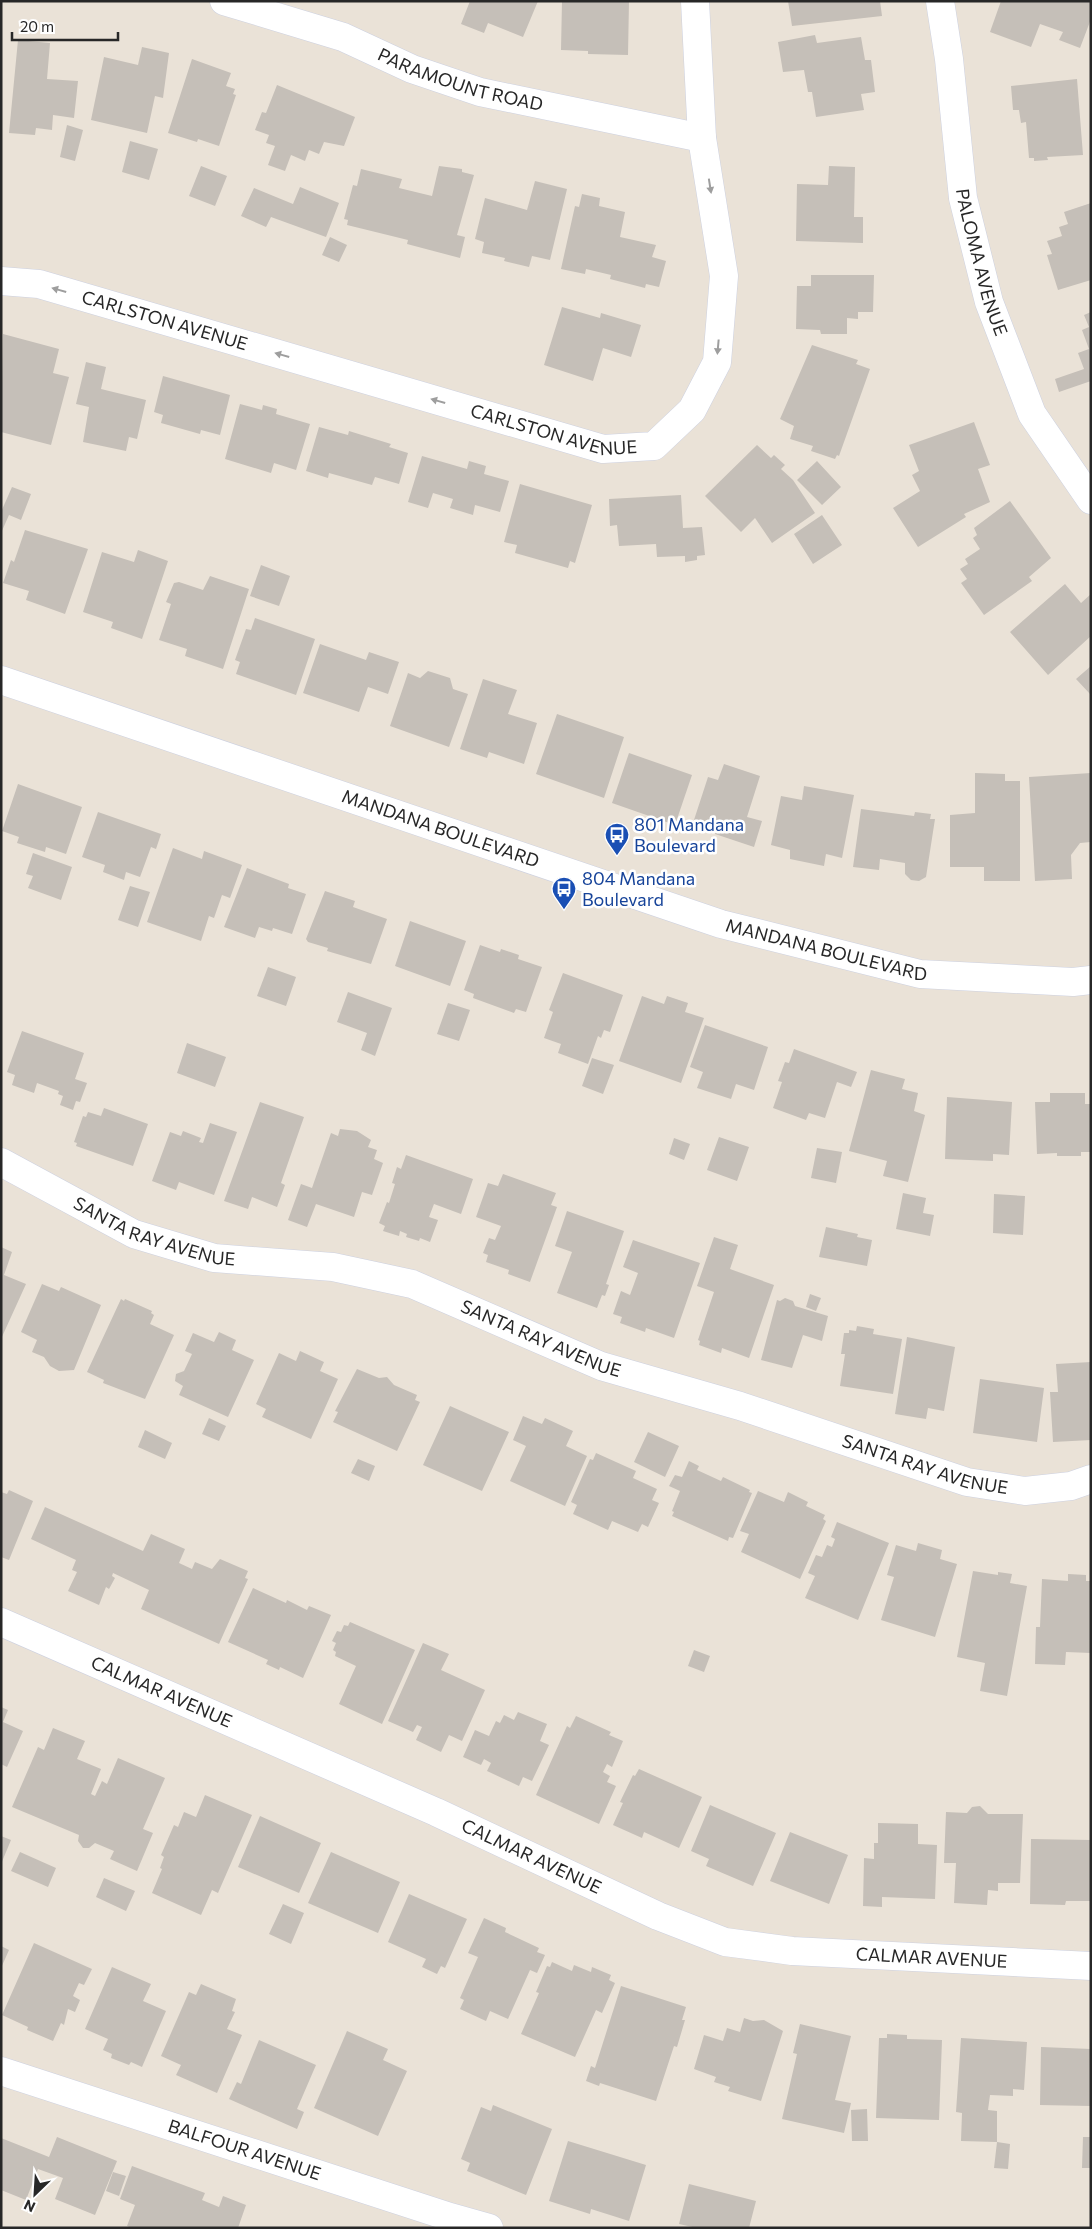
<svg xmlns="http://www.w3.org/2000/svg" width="1092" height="2229" font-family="Commissioner,sans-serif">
	<rect width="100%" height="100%" fill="#eae2d7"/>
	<path fill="#c5bfb8" d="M470 1H538L523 37 488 23 484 33 461 24Z
		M562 1H629L628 55 588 54V51L561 50Z
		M788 1H880L882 16 792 26Z
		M1001 1H1091V19L1080 48 1059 40 1063 32 1040 24 1031 47 990 32Z
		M815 35 817 43 861 37 865 60H871L875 92 861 94 864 110 816 117 812 92H808L804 70 783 72 778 42Z
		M18 40 50 43 47 79 78 81 74 118 53 115 52 130 36 128 35 135 9 133Z
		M142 47 169 53 163 98 155 96 147 133 91 120 104 57 138 65Z
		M192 59 231 73 226 86 235 89 233 94 236 95 219 146 198 139 197 142 168 133Z
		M1077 79 1083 155 1047 157 1048 160 1034 161V158H1029L1026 122 1021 123 1019 110H1013L1011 86Z
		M277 85 355 117 344 146 324 142 319 154 309 150 305 161 291 155 285 171 268 165 275 146 266 143 269 135 255 130 262 112 266 113Z
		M67 125 83 130 75 161 60 157Z
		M130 141 158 149 149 180 122 172Z
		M201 166 227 176 215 206 189 196Z
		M439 166 462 169V172L474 175 457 235 465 237 460 258 407 244 408 240 347 225 348 220 344 219 353 185 357 186 361 169 402 179 399 188 432 196Z
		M829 166 855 167 854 217H863V243L796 241 797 184 828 185Z
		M535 181 567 189 550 260 532 256 529 267 504 261 505 258 482 253 484 242 475 239 485 198 527 210Z
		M300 187 339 203 326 237 271 217 266 227 241 216 254 188 293 204Z
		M582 194 600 198 599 206 625 212 620 237 656 245 652 257 666 261 659 287 646 284 645 288 610 279 611 275 586 269 585 274 561 269 575 206 579 207Z
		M1091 203V280L1058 290 1047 255 1052 254 1047 241 1062 236 1059 227 1068 224 1064 212Z
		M330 237 347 245 339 262 322 255Z
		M811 275H874L873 312H858V319L847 318V334H821L820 330 796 329 797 286H811Z
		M562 307 600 318 601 313 641 325 631 357 603 348 593 381 544 365Z
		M1091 312V381L1059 392 1055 379 1084 369 1078 353 1089 349 1082 330 1089 327 1084 315Z
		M3 334 59 349 53 373 69 377 51 445 1 432Z
		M812 345 858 360 856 364 870 369 839 456 837 455 835 459 811 451 813 446 790 439 794 426 780 419Z
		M86 362 106 367 101 389 146 400 137 439 129 437 126 451 83 442 89 407 76 404Z
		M163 376 230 395 220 435 201 430 200 434 161 423 163 415 154 412Z
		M240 404 262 410 263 405 277 409 276 414 310 424 296 470 274 463 271 473 225 459Z
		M974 422 990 465 978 469 990 502 964 514 966 517 918 547 893 508 920 491 912 475 919 471 909 445Z
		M319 427 348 435 349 431 391 444 389 447 408 453 399 484 375 477 372 485 329 473 328 478 306 471Z
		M757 445 771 458 774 455 785 465 781 469 793 480 815 513 772 543 755 518 741 532 705 496Z
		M422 456 467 469 469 461 486 466 484 474 509 481 500 512 475 505 473 515 450 508 453 499 433 493 428 508 408 502Z
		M817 461 841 487 822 505 797 480Z
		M520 484 592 505 575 563 570 561 568 568 515 553 517 545 504 542Z
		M12 487 31 494 21 520 9 515 1 533V512Z
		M681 495 683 528 702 527 705 555 697 556V560L685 562V556L657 557 656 544 619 546 617 525 610 526 609 499Z
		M1010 501 1051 558 1029 577 1032 581 984 615 961 583 967 579 960 569 968 564 965 559 980 549 973 538 977 535 974 528Z
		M822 515 842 545 813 564 794 534Z
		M25 530 88 549 65 614 26 600 29 591 3 583 11 560 14 562Z
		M138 550 168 561 142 639 111 628 113 622 83 612 102 552 134 562Z
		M261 565 290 576 279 606 250 596Z
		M210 576 249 589 223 669 185 656 187 649 159 640 171 604 166 602 174 583 179 582 203 590Z
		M1065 584 1081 603 1091 594V636L1048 675 1010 632Z
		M255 618 315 639 296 695 236 674 240 662 235 660 246 629 251 630Z
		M320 644 366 660 369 652 399 662 388 694 368 687 359 712 303 693Z
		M1091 666V695L1076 679Z
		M428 671 450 678 453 689 468 694 449 747 390 726 408 673 420 678Z
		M483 679 517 690 508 714 537 723 524 764 489 752 487 758 460 749Z
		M557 714 624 737 604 798 536 774Z
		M629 753 692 775 675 825 612 803Z
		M724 764 760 776 747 817 762 821 754 847 715 834 716 830 693 823 708 777 718 780Z
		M975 773 1005 774V781H1020V881H984V867H950V815L975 813Z
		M1091 773V842L1080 843 1071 855 1072 879 1035 881 1029 777Z
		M18 784 82 807 66 854 46 847 45 852 17 843 19 837 2 831Z
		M804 786 854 795 842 858 826 854 824 866 790 859V850L771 845 781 796 802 800Z
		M861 809 914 816 915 812 931 814 930 819H935L926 877 919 881 911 880 905 874V863L880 859 879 870 853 867Z
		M98 812 161 834 156 849 151 847 140 877 126 872 124 880 103 872 105 865 82 857Z
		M173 848 202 859 204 851 242 865 230 898 222 895 214 918 209 916 201 941 147 922Z
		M33 853 72 867 61 900 28 888 33 876 26 874Z
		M247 868 289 884 288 888 306 894 292 934 273 928 272 931 259 927 255 938 224 927Z
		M130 886 150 892 138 927 118 920Z
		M325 891 355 901 353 907 387 919 371 964 327 951 328 948 308 942 306 939Z
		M410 921 466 941 450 986 395 966Z
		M480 945 500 952 501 949 519 955 518 959 542 967 526 1012 516 1009 514 1013 473 998 474 994 464 990Z
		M268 967 296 977 286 1006 257 996Z
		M563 973 623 995 610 1032 604 1030 601 1038 598 1036 588 1064 558 1053 561 1044 544 1038 553 1012 549 1010Z
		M348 992 392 1008 375 1056 361 1050 367 1033 337 1022Z
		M642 996 664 1004 667 996 688 1003 685 1012 704 1018 681 1083 619 1061Z
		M448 1003 470 1010 459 1041 437 1034Z
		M705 1025 768 1047 754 1090 736 1084 731 1099 697 1088 703 1072 690 1067Z
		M22 1031 84 1053 75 1079 87 1083 80 1102 76 1101 73 1110 60 1105 63 1096 58 1094 59 1091 37 1083 34 1093 12 1085 15 1075 7 1072Z
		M187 1043 226 1057 215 1087 177 1073Z
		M794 1049 857 1072 851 1087 837 1082 825 1118 809 1113 806 1120 773 1108 782 1082 778 1081 785 1062 789 1063Z
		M592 1058 614 1065 603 1094 582 1086Z
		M871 1070 905 1079 902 1089 918 1093 914 1111 925 1115 908 1182 883 1176 887 1161 849 1151Z
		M1050 1093H1085V1104H1091V1152H1081V1156H1057V1153L1037 1154 1035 1102H1050Z
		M947 1097 1012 1102 1009 1155 993 1154V1161L945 1159Z
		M260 1102 304 1117 281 1183 285 1185 277 1207 252 1197 248 1209 224 1201Z
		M104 1108 148 1124 133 1166 76 1146 77 1143 74 1142 83 1116 86 1117 88 1112 101 1116Z
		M210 1123 237 1132 214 1195 179 1182 176 1190 152 1181 170 1132 181 1136 183 1131 201 1138 199 1142 203 1143Z
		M340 1129 357 1131 371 1140 368 1147 377 1150 374 1159 383 1163 372 1195 362 1192 354 1217 316 1204 307 1227 288 1220 301 1184 312 1188 331 1133 338 1136Z
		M719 1137 749 1147 737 1181 707 1170Z
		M674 1138 690 1144 684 1160 669 1154Z
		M817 1148 842 1152 836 1183 811 1178Z
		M406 1155 473 1179 461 1214 434 1204 429 1217 438 1220 430 1242 420 1238 419 1241 406 1237 407 1234 400 1231 399 1236 383 1231 385 1226 379 1223 387 1202 389 1203 395 1184 392 1183 397 1167 401 1169Z
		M503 1174 556 1193 551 1205 557 1207 530 1282 508 1274 509 1270 486 1262 488 1255 483 1253 489 1238 495 1240 501 1226 476 1217 488 1183 498 1186Z
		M903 1193 926 1198 923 1213 934 1215 930 1236 896 1229Z
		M994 1194 1025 1196 1023 1235 993 1233Z
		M567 1211 624 1231 606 1284 609 1285 605 1296 602 1295 597 1308 557 1293 572 1252 555 1246Z
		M826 1227 858 1234 857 1237 872 1240 867 1266 819 1257Z
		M714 1237 738 1245 730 1269 774 1285 749 1358 722 1348 721 1353 699 1345 700 1341 698 1340 714 1292 697 1286Z
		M633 1240 700 1263 674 1338 646 1328 645 1332 620 1323 622 1317 613 1314 621 1291 630 1295 638 1273 623 1267Z
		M1 1247 12 1252 4 1275 26 1284 1 1339Z
		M42 1284 59 1291 61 1287 101 1305 74 1370 59 1371 50 1366 44 1357 32 1352 37 1340 21 1332Z
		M810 1294 821 1298 816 1311 806 1307Z
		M785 1298 793 1301 795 1306 828 1316 822 1341 803 1335 792 1368 761 1360 777 1300 780 1301Z
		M121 1299 124 1301 125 1299 152 1311 151 1313 154 1315 150 1324 174 1335 145 1399 103 1383 104 1380 87 1372Z
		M857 1326 874 1329 873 1334 902 1339 893 1394 840 1386 845 1354H841L844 1333H849V1330L856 1331Z
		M219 1332 236 1340 232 1350 254 1360 228 1417 179 1395 183 1386 175 1381 176 1374 184 1371 192 1354 185 1351 193 1333 214 1342Z
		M907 1337 955 1347 944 1411 928 1408 926 1419 895 1414Z
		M300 1351 324 1362 320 1371 338 1379 311 1439 262 1417 266 1409 256 1404 279 1353 296 1361Z
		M1091 1362V1440L1053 1442 1050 1392H1058L1056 1364Z
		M357 1369 379 1378 387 1377 394 1385 417 1395 415 1400 420 1402 397 1451 333 1422 338 1412 335 1411Z
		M980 1379 1044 1388 1037 1442 973 1433Z
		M450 1406 509 1432 482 1491 423 1465Z
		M523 1416 542 1424 545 1418 573 1431 566 1446 587 1456 565 1506 510 1481 526 1446 513 1440Z
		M209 1418 226 1426 219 1441 202 1434Z
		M145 1430 172 1443 165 1459 138 1447Z
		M648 1432 679 1446 665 1477 634 1462Z
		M596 1453 636 1471 633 1478 657 1489 652 1500 659 1503 648 1527 642 1524 638 1532 612 1521 608 1530 573 1514 577 1505 571 1502 590 1459 593 1460Z
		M358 1459 375 1466 369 1481 351 1473Z
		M689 1461 699 1466 697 1470 721 1481 723 1477 750 1490 749 1492 752 1493 733 1538 729 1537 728 1541 672 1516 674 1512 672 1511 680 1491 669 1486 675 1475 682 1477Z
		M9 1490 33 1501 9 1560 1 1557V1492L7 1494Z
		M758 1491 784 1502 788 1492 808 1502 806 1506 825 1515 823 1519 826 1521 800 1579 741 1552 749 1534 740 1531Z
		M45 1507 143 1551 151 1534 185 1549 179 1563 192 1569 195 1562 212 1569 220 1559 248 1571 245 1578 248 1579 219 1644 141 1609 149 1590 113 1573 112 1576 115 1578 109 1589 106 1587 99 1605 68 1591 77 1572 72 1570 76 1560 31 1539Z
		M837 1522 889 1543 858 1620 805 1598 815 1576 808 1573 816 1555 822 1557 827 1545 832 1547 835 1539 831 1537Z
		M918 1543 942 1550 940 1559 957 1564 935 1637 881 1620 894 1577 887 1575 896 1545 916 1551Z
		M973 1571 998 1575V1572L1012 1574 1010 1583 1027 1586 1007 1696 980 1691 985 1663 957 1657Z
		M1068 1574 1086 1575V1581H1091V1653L1066 1652 1065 1665 1035 1664 1036 1627H1040L1042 1579 1068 1581Z
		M253 1588 286 1603 287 1600 307 1610 309 1606 331 1615 303 1678 280 1667 279 1670 266 1664 268 1660 228 1642Z
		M350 1622 415 1650 382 1724 339 1704 356 1666 335 1656 336 1652 333 1650 336 1643 332 1641 337 1631 341 1632 344 1625 348 1626Z
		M423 1643 449 1654 441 1670 485 1690 462 1741 449 1735 441 1752 416 1740 422 1727 417 1725 413 1732 388 1721Z
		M694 1650 710 1656 704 1672 688 1666Z
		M1 1707 8 1710 3 1722 23 1731 7 1767 1 1764Z
		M518 1712 547 1724 540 1741 549 1745 532 1781 523 1777 519 1786 487 1771 491 1763 484 1759 481 1765 463 1757 475 1730 489 1736 496 1721 500 1723 504 1715 514 1720Z
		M576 1716 611 1732 609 1735 623 1741 612 1767 607 1764 603 1772 610 1776 607 1782 616 1786 599 1824 536 1795 567 1726 570 1728Z
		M53 1728 85 1741 77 1759 101 1769 91 1794 95 1796 102 1781 107 1784 118 1758 165 1778 143 1829 153 1833 137 1871 110 1859 114 1851 95 1843 89 1848H83L78 1841 79 1835 12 1807 38 1747 44 1750Z
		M639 1769 702 1797 679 1848 644 1832 642 1838 613 1825 623 1803 620 1802 633 1775 635 1776Z
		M205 1795 252 1815 218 1893 212 1890 201 1915 152 1893 162 1869 160 1868 164 1857 161 1855 174 1825 178 1827 184 1812 196 1817Z
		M710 1805 776 1833 753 1886 706 1866 709 1859 691 1851Z
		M980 1806 988 1814H1023L1020 1883H998V1891L988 1890 987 1905 954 1903 956 1863H944L946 1812 967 1813 972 1807Z
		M260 1816 321 1843 299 1893 238 1867Z
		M878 1823 918 1824V1844L937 1845 935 1899 882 1897V1907L863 1906 864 1858 874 1859V1843H878Z
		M790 1832 848 1855 829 1904 770 1881Z
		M1 1836 11 1840 1 1864Z
		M1031 1839 1091 1840V1901H1066L1065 1905 1030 1904Z
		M20 1852 56 1868 48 1887 11 1871Z
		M331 1852 400 1882 378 1933 308 1903Z
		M104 1878 135 1891 126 1911 96 1897Z
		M409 1894 467 1919 445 1968 441 1966 437 1974 422 1967 426 1959 388 1942Z
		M283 1904 304 1913 291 1944 269 1934Z
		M484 1918 506 1928 505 1932 539 1948 537 1952 545 1955 537 1973 530 1970 508 2019 490 2011 486 2021 460 2009 464 2000 460 1998 478 1957 468 1953Z
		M34 1943 92 1969 84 1985 79 1983 73 1996 80 2000 75 2012 68 2009 64 2025 61 2023 53 2041 27 2030 28 2027 2 2015Z
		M1 1946 9 1950 1 1968Z
		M552 1962 572 1971 574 1965 591 1972 592 1967 611 1975 609 1980 615 1983 602 2013 596 2010 575 2057 521 2034 539 1993 536 1992 547 1966 550 1967Z
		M112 1967 151 1984 143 2001 166 2011 142 2067 131 2062 129 2065 111 2058 112 2054 103 2050 108 2039 85 2029Z
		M201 1984 236 1999 232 2011 235 2012 227 2029 242 2035 217 2093 176 2075 181 2065 161 2056 189 1992 196 1995Z
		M621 1986 686 2007 682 2020H685L677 2047 674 2046 656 2101 600 2083 599 2086 586 2081 591 2066 595 2068Z
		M744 2018 753 2021 764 2020 783 2031 761 2101 728 2091 730 2087 714 2082 716 2077 694 2069 704 2035 723 2041 727 2028 740 2032Z
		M800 2024 851 2036 835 2100 851 2103 844 2133 782 2119 797 2054 793 2053Z
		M347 2031 388 2049 383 2060 407 2071 378 2136 314 2108Z
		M887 2034 907 2035V2039L942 2040 939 2120 876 2118 879 2038H887Z
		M961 2038 1027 2042 1024 2090 1013 2089V2096L990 2095 988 2110 997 2111V2142L961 2141 962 2113 956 2112Z
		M259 2040 316 2065 297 2109 304 2112 297 2129 229 2099 237 2082 241 2084Z
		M1041 2047 1091 2049V2106L1040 2105Z
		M493 2105 552 2129 526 2195 467 2171 470 2163 461 2159 481 2107 491 2111Z
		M867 2109 868 2141H852L851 2110Z
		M57 2137 117 2161 95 2215 55 2199 63 2178 38 2169 26 2200 1 2190V2138L49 2157Z
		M1083 2137H1091V2168H1082Z
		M568 2141 646 2165 629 2221 591 2209 590 2214 549 2201Z
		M997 2142 1010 2144 1008 2169 994 2168Z
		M132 2166 205 2193 202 2200 219 2207 223 2196 246 2205 238 2228H132L127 2226 135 2205 120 2199Z
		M113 2172 126 2176 119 2196 106 2191Z
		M689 2184 756 2201 749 2228H697L679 2224Z"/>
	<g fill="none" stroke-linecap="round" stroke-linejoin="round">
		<defs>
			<g id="minor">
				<path id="s1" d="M224 1 343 37 412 69 480 92 702 138"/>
				<path id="s2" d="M940 1 949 59 963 198 989 302 1032 414 1091 500"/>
				<path id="s3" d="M1 281 39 284 603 449 654 446 692 410 717 362 724 276 702 138 695 1"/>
				<path id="s4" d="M1 680 721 924 920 974 1073 982 1091 980"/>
				<path id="s5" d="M1 1162 134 1234 214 1258 333 1267 412 1284 601 1366 740 1406 967 1482 1025 1491 1071 1486 1091 1479"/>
				<path id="s6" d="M1 1622 436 1812 658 1916 725 1942 792 1951 1091 1966"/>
				<path id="s7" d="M1 2071 450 2217 489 2228"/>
			</g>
		</defs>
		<use href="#minor" stroke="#cdd1e0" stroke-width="29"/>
		<use href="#minor" stroke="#fff" stroke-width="28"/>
	</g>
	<defs><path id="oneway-solid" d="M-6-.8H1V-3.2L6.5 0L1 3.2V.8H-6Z" transform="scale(1.25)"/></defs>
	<g fill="#9e9e9e">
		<use href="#oneway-solid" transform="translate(710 186) rotate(81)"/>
		<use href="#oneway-solid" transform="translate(59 290) rotate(-164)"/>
		<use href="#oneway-solid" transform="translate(718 347) rotate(95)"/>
		<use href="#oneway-solid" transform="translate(282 355) rotate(-164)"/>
		<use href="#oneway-solid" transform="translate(438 401) rotate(-164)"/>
	</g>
	<defs>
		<symbol id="bus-pin" viewBox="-11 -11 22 30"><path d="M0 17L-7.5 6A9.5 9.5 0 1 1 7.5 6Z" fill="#1a4fb4" stroke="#fff"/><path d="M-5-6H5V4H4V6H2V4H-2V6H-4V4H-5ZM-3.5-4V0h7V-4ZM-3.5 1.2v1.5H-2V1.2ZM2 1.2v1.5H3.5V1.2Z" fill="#fff"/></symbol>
	</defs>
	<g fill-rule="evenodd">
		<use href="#bus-pin" x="603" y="821" width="28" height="38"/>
		<use href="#bus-pin" x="550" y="875" width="28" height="38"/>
	</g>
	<g text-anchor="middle" stroke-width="5" stroke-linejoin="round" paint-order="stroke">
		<g font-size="18" fill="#272727" stroke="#fff">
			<text dy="6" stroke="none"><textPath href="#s1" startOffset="250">PARAMOUNT ROAD</textPath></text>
			<text dy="6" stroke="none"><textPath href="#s2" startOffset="265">PALOMA AVENUE</textPath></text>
			<text dy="6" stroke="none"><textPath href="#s3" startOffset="169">CARLSTON AVENUE</textPath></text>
			<text dy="6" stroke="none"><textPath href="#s3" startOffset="574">CARLSTON AVENUE</textPath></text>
			<text dy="6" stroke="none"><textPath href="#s4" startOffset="464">MANDANA BOULEVARD</textPath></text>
			<text dy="6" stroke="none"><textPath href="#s4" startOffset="869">MANDANA BOULEVARD</textPath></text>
			<text dy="6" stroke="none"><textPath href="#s5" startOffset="170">SANTA RAY AVENUE</textPath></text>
			<text dy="6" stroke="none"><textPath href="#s5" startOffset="575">SANTA RAY AVENUE</textPath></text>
			<text dy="6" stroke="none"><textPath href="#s5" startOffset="980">SANTA RAY AVENUE</textPath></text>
			<text dy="6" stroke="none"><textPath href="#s6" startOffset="175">CALMAR AVENUE</textPath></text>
			<text dy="6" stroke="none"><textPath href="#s6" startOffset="580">CALMAR AVENUE</textPath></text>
			<text dy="6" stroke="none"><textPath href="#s6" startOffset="999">CALMAR AVENUE</textPath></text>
			<text dy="6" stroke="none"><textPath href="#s7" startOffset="256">BALFOUR AVENUE</textPath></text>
		</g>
		<g font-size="18" fill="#164399" stroke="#fff" text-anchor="start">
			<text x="634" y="831">801 Mandana<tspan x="634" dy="21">Boulevard</tspan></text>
			<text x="582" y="885">804 Mandana<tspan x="582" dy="21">Boulevard</tspan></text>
		</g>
	</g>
	<rect width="1092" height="2229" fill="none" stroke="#272727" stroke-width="5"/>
	<g transform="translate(35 2194) rotate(205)" stroke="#ffffff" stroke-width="4" paint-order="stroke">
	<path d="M0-4L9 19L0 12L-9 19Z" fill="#272727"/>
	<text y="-8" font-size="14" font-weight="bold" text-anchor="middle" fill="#272727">N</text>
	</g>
	<path d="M12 32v8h106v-8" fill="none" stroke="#272727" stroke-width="2.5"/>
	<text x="20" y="32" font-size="15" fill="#272727" stroke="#ffffff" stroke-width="4" paint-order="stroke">20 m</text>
</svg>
